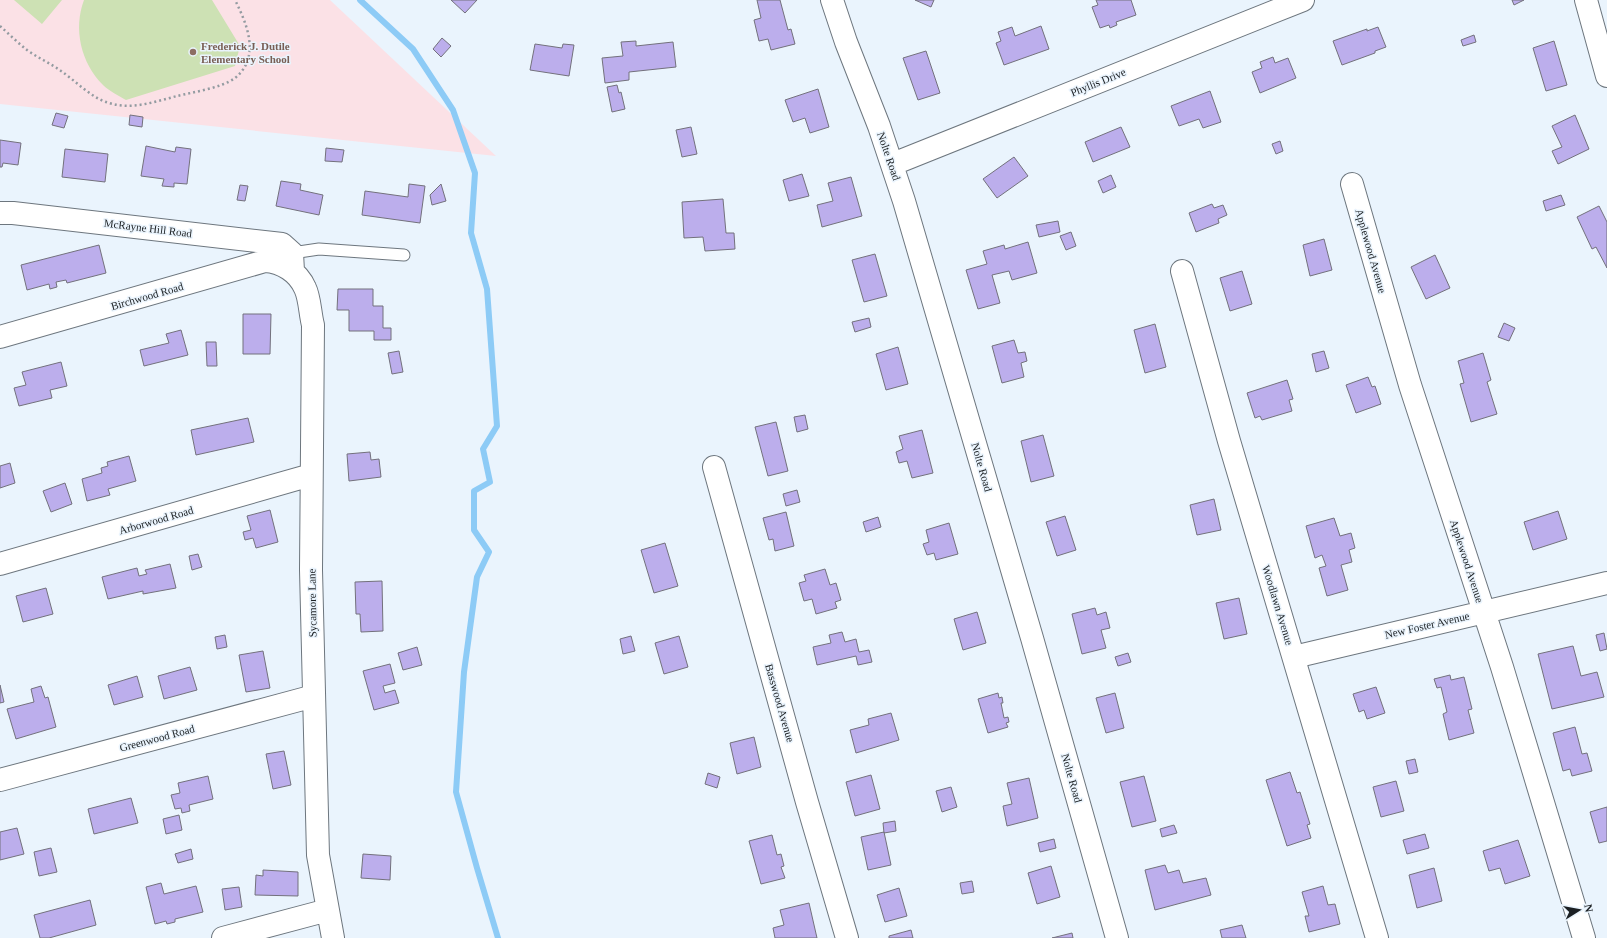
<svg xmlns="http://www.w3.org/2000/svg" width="1607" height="938" font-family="Georgia,serif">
	<rect width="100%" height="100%" fill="#eaf4fd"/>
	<path fill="#fbe1e6" d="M0 0H330L496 156 0 104Z"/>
	<path fill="#cde1b4" d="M14 0H62L42 24Z
		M84 0H212L240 46 235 66 126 100C119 96 109 91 103 85 81 63 73 29 84 0Z"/>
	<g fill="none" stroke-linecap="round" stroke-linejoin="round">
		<path stroke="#8dcbf6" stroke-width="6" d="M360 0 413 49 453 110 475 173 471 233 487 289 497 426 483 449 490 482 474 491V530L489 552 477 577 464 672 456 792 477 868 498 938"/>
	</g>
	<path fill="#bcaeec" stroke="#73717c" d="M451 0H477L465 13Z
		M757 0H780L788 30 791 29 795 44 771 50 768 39 759 41 754 20 761 18Z
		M915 0H934L931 7Z
		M1096 0H1131L1136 15 1116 22 1117 25 1110 28 1109 25 1100 28 1092 7 1098 5Z
		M1512 0H1524L1514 5Z
		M1041 26 1049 49 1004 65 996 43 1001 41 998 32 1012 27 1015 36Z
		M1378 27 1386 47 1375 51V53L1342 65 1333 41 1367 29V31Z
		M1474 35 1476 42 1463 46 1461 40Z
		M442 38 451 46 441 57 433 49Z
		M636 41V46L673 42 676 67 629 72V80L605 83 602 58 623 56 621 42Z
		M1554 41 1567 85 1546 91 1533 48Z
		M535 44 562 48 563 44 574 45 569 76 530 70Z
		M926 51 940 93 918 100 903 58Z
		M1273 57 1275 63 1288 58 1296 78 1260 93 1252 72 1262 68 1260 62Z
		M617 85 619 93 621 92 625 109 612 112 607 87Z
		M818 89 829 127 810 133 805 118 793 122 785 100Z
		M1210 91 1221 122 1203 128 1199 119 1179 126 1171 106Z
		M56 113 68 116 64 128 52 125Z
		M130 115 143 117 142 127 129 125Z
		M1575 115 1589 149 1558 164 1552 151 1562 147 1552 126Z
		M691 127 697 154 682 157 676 130Z
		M1121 127 1130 147 1093 162 1085 142Z
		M0 140 21 143 18 165 3 163 2 167H0Z
		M1280 141 1283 151 1276 154 1272 144Z
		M146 146 175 152 176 147 191 149 187 184 174 183V187L162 186 164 179 141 176Z
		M326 148 344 150 342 162 325 161Z
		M65 149 108 154 105 182 62 177Z
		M1014 157 1028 176 997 198 983 179Z
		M802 174 809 196 789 201 783 180Z
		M1111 175 1116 187 1103 193 1098 181Z
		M851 177 862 216 822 227 817 205 833 201 828 183Z
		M281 181 301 184 300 190 323 195 319 215 276 206Z
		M409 184 425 186 420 223 362 215 365 191 408 197Z
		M441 184 446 201 432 205 430 195Z
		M240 185 248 186 245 201 237 200Z
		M1561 195 1565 205 1546 211 1543 201Z
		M723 199 726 233H734L735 249 705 251 703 237 684 238 682 202Z
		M1212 204 1214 208 1223 205 1227 215 1218 219 1219 223 1196 232 1189 213Z
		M1599 206 1607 222V268L1596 247 1592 249 1577 217Z
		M1058 221 1060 232 1039 237 1036 225Z
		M1071 232 1076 246 1066 250 1060 236Z
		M1324 239 1332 270 1310 276 1303 245Z
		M1028 242 1037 273 1012 280 1009 271 992 275 1000 303 978 309 966 270 987 264 983 251 1004 245 1005 249Z
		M99 245 106 273 67 283 66 280 56 282 57 287 50 289 49 284 27 290 21 265Z
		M875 254 887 296 864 302 852 260Z
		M1435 255 1450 288 1426 299 1411 267Z
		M1242 271 1252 304 1230 311 1220 278Z
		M338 289H373V306H383V328H391V340H374V331H349V310H337Z
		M243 314H271L270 354H243Z
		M869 318 871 327 855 332 852 322Z
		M1504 323 1515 328 1509 341 1498 337Z
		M1155 324 1166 367 1145 373 1134 330Z
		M181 330 188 355 144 366 140 350 169 343 166 334Z
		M1014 340 1018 353 1025 352 1027 361 1021 363 1024 377 1002 383 992 346Z
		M206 342H216L217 366H207Z
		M898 347 908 384 886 390 876 354Z
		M399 351 403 372 392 374 388 353Z
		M1324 351 1329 368 1316 372 1312 354Z
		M1483 353 1491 380 1487 382 1497 414 1471 422 1460 384 1464 383 1458 361Z
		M61 362 67 386 50 390 52 398 19 406 14 388 26 385 22 372Z
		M1368 377 1372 387 1375 386 1381 404 1356 413 1346 385Z
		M1287 380 1293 399 1289 400 1292 411 1262 420 1260 416 1255 418 1247 393Z
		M805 415 808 429 797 432 794 417Z
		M248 418 254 442 196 455 191 430Z
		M776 422 788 471 768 476 755 427Z
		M922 430 933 473 912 478 907 461 899 463 896 452 903 449 899 436Z
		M1043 435 1054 476 1031 482 1021 441Z
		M370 452 371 460 379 459 381 477 349 481 347 454Z
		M129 456 136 481 108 489 110 495 87 501 82 479 102 473 101 468 108 466 107 462Z
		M10 463 15 483 0 488V466Z
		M65 483 72 504 51 512 43 491Z
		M797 490 800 502 786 506 783 494Z
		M1214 499 1221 530 1197 535 1190 505Z
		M270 510 278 542 256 548 253 538 245 540 243 532 251 530 247 516Z
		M1558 511 1567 539 1533 550 1524 522Z
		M786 512 794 546 775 551 773 539 769 540 763 518Z
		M1065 516 1076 550 1057 556 1046 522Z
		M878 517 881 527 866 532 863 522Z
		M1334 518 1340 536 1351 533 1355 548 1349 550 1352 562 1341 565 1348 590 1327 596 1319 568 1326 566 1322 555 1315 558 1306 526Z
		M949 523 958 554 936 560 934 553 927 555 923 544 929 542 926 530Z
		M665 543 678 586 654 593 641 550Z
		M198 554 202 567 192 570 189 556Z
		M170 564 176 588 143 594V591L108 599 102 577 137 568 139 576 147 574 145 570Z
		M825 569 830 585 836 583 841 600 835 602 837 608 816 614 812 599 804 601 799 583 806 581 804 575Z
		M382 581 383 631 361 632 360 614H356L355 582Z
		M46 588 53 614 23 622 16 596Z
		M1239 598 1247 634 1224 639 1216 603Z
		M1095 608 1097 615 1106 612 1110 628 1101 630 1106 648 1082 654 1072 614Z
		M977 612 986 643 963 650 954 619Z
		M842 632 845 642 856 639 859 652 869 650 872 662 858 665 856 656 817 665 813 647 831 643 829 635Z
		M1604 633 1607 649 1600 651 1596 635Z
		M225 635 227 647 217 649 215 637Z
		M631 636 635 651 623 654 620 639Z
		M679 636 688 667 664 674 655 643Z
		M1573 646 1581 676 1597 672 1604 697 1552 709 1538 654Z
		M417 647 422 665 403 670 398 653Z
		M263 651 270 688 246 692 239 655Z
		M1128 653 1131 662 1118 666 1115 657Z
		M390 664 395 683 383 686 385 693 395 690 399 703 374 710 363 671Z
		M190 667 197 690 164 699 158 676Z
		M1450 675 1451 680 1464 677 1472 709 1468 710 1474 733 1449 740 1443 714 1447 712 1441 687 1437 688 1434 679Z
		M137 676 143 697 114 705 108 685Z
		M0 685 4 702 0 703Z
		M41 686 45 698 48 697 56 727 16 739 7 709 34 702 31 689Z
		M1376 687 1385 713 1367 719 1364 710 1359 712 1353 694Z
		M998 693 999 698 1002 697 1003 703H1001L1004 718 1008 717 1009 722 1006 723 1008 727 988 733 978 699Z
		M1115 693 1124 728 1106 733 1096 698Z
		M891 713 899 740 856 753 850 730 869 725 868 719Z
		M1575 727 1582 754 1587 753 1592 771 1572 776 1570 769 1563 771 1553 733Z
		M754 737 761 767 737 774 730 743Z
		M284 751 291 785 273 789 266 754Z
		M1415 759 1418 772 1409 774 1406 761Z
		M1290 772 1297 793 1300 792 1310 824 1307 825 1311 838 1287 846 1266 780Z
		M708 773 720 777 717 788 705 784Z
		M871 775 880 809 855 816 846 782Z
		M208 776 213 799 189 805 190 811 182 813 181 808 175 809 171 795 180 793 178 783Z
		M1144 776 1156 821 1132 827 1120 782Z
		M1029 778 1038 818 1007 826 1003 806 1012 804 1007 783Z
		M1396 781 1404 811 1381 817 1373 787Z
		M951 787 957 807 942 812 936 791Z
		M131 798 138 823 94 834 88 809Z
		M1607 807V841L1599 843 1590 812Z
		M179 815 182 830 166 834 163 819Z
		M895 821 896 831 884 833 883 823Z
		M1174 825 1177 833 1162 837 1160 829Z
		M17 828 24 854 0 860V832Z
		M884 832 891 865 868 870 861 837Z
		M1425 834 1429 848 1407 854 1403 840Z
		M772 835 777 855 781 854 784 866 781 867 785 878 761 884 749 841Z
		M1054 839 1056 848 1040 852 1038 843Z
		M1518 840 1530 876 1505 884 1500 868 1489 871 1483 851Z
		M51 848 57 872 39 876 34 852Z
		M191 849 193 859 178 863 175 854Z
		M363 854 391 856 390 880 361 878Z
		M1165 865 1168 873 1179 870 1183 883 1206 878 1211 895 1155 910 1145 870Z
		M1051 866 1060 897 1037 904 1028 873Z
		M1434 868 1442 901 1417 908 1409 875Z
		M263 870 298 872V896L255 895 256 875 263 876Z
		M972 881 974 892 962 894 960 883Z
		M161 883 164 894 196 886 203 912 175 919V922L167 924 166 921 155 924 146 887Z
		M1323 886 1328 905 1335 904 1340 924 1309 932 1305 916H1309L1302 892Z
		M239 887 242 907 225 910 222 889Z
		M899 888 907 916 885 922 877 895Z
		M90 900 96 925 49 938H40L34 915Z
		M809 903 817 938H775L773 928 784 925 780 910Z
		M1242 925 1246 938H1222L1220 930Z
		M911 930 913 938H889V936Z
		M1072 933 1073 938H1052Z"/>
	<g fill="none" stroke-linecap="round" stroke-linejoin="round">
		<defs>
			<path id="lane" d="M292 253 319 249 404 255"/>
			<path id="street" d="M832 0 846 42 879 126 904 201 1032 638 1117 938
				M1586 0 1607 76
				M893 164 1303 0
				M1352 184 1410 385 1502 667 1584 938
				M0 213H13L282 244 292 253 293 271
				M1182 271 1229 441 1377 938
				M0 337 265 261C282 262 298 272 305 288 310 298 310 314 313 325L311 570 318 855 333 938
				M714 467 807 802 847 938
				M0 564 311 475
				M1294 657 1607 583
				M0 780 314 696
				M223 938 328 910"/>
		</defs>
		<use href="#lane" stroke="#6d767e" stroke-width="13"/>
		<use href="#street" stroke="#6d767e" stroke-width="24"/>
		<path stroke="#939ba1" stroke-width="2.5" stroke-dasharray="2 3" stroke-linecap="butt" d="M0 26C9 34 18 43 27 50 38 58 50 63 61 71 76 81 91 98 109 103 132 110 154 102 177 96 194 92 221 88 235 78 261 57 247 24 235 0"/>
		<use href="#lane" stroke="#fff" stroke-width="11"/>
		<use href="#street" stroke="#fff" stroke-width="22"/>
	</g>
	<circle fill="#8d6e63" stroke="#eaf4fd" stroke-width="1.5" cx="193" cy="52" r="4"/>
	<g text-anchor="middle" stroke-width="3" stroke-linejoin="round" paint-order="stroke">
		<g font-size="11" font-weight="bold" fill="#785e54" stroke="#eaf4fd" text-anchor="start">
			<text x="201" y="50">Frederick J. Dutile<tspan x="201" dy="13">Elementary School</tspan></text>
		</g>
		<g font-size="11" fill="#1c2023" stroke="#eaf4fd">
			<text transform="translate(1098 82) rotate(-22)" y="4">Phyllis Drive</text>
			<text transform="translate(889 156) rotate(71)" y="4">Nolte Road</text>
			<text transform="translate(148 228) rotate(7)" y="4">McRayne Hill Road</text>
			<text transform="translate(1371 251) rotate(74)" y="4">Applewood Avenue</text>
			<text transform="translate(147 296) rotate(-16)" y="4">Birchwood Road</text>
			<text transform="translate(982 467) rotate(74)" y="4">Nolte Road</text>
			<text transform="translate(156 520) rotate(-16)" y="4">Arborwood Road</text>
			<text transform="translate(1467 561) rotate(72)" y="4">Applewood Avenue</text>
			<text transform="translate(312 603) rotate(-91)" y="4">Sycamore Lane</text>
			<text transform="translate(1278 605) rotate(73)" y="4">Woodlawn Avenue</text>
			<text transform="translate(1427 625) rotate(-13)" y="4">New Foster Avenue</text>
			<text transform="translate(780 703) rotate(74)" y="4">Basswood Avenue</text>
			<text transform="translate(157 738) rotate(-15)" y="4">Greenwood Road</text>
			<text transform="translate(1072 778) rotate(74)" y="4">Nolte Road</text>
		</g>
	</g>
	<g transform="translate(1579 910) rotate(79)" stroke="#eaf4fd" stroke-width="3" paint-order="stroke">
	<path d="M0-3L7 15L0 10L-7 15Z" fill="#1c2023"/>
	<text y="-6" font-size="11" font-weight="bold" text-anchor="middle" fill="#1c2023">N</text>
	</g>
</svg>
